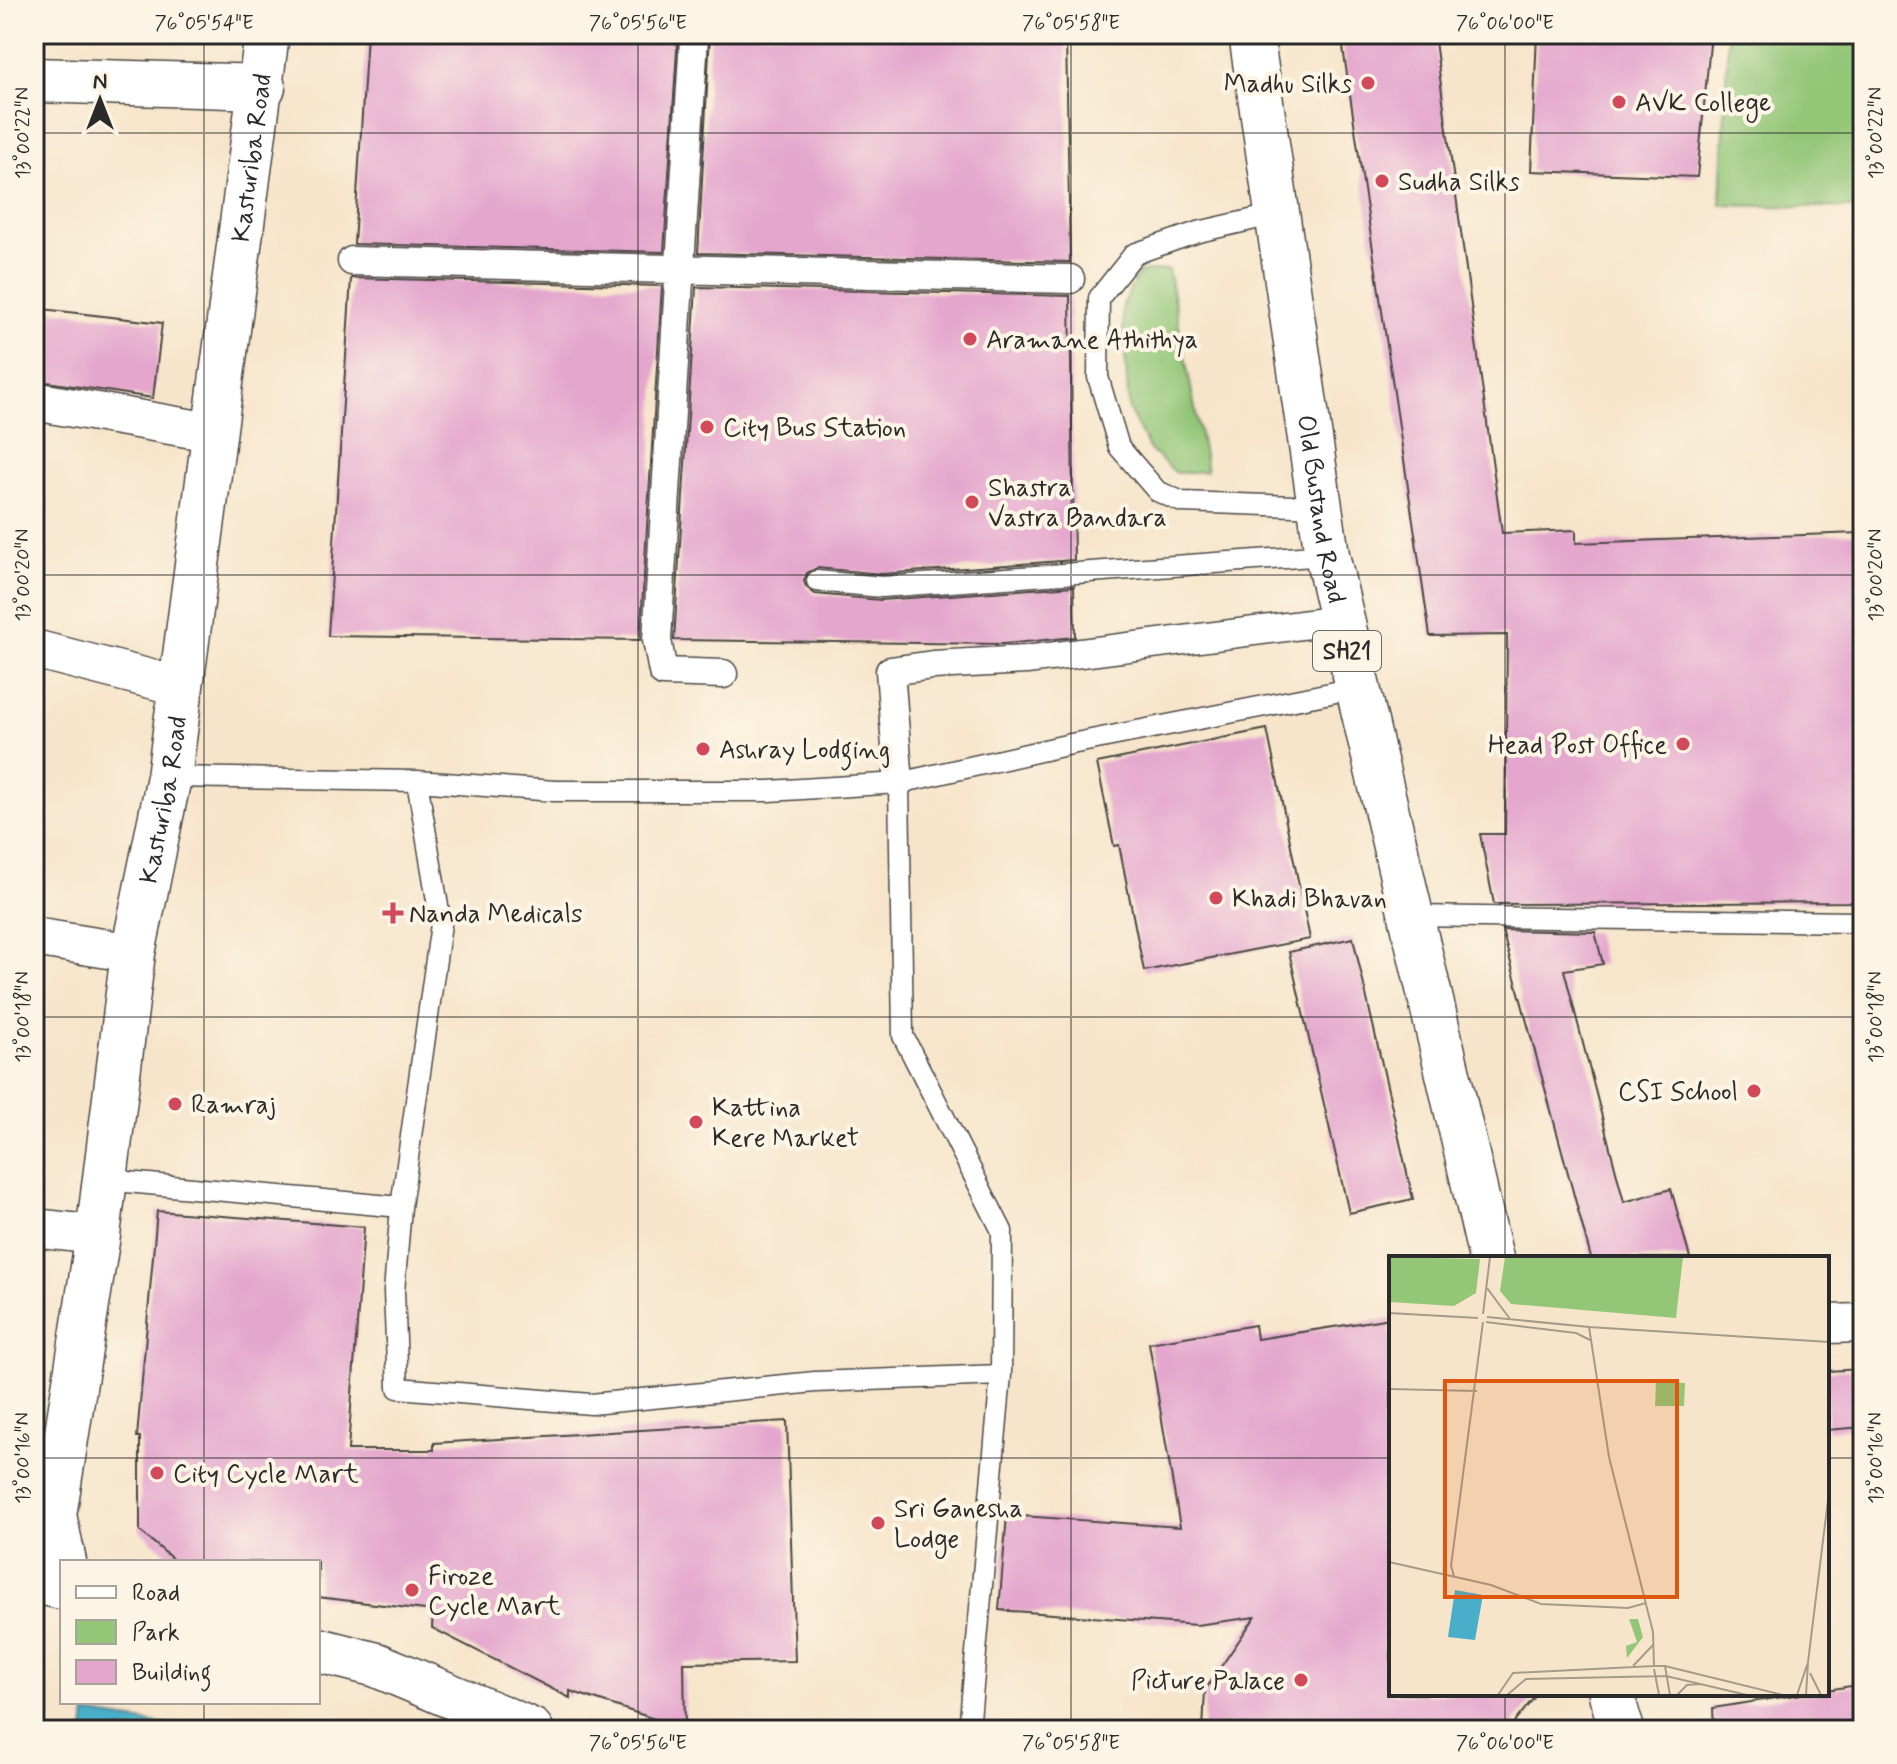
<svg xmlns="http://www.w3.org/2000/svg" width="1897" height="1764" font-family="Mynerve,sans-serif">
	<rect width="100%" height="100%" fill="#fcf5e5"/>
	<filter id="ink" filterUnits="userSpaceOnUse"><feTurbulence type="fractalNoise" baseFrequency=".0125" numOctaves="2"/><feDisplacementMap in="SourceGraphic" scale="16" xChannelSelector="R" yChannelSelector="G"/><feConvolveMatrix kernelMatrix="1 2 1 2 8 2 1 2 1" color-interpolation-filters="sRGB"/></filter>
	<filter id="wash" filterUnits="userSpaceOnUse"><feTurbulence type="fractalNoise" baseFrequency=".006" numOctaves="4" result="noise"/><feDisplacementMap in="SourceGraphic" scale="32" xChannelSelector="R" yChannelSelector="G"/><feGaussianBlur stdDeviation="1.8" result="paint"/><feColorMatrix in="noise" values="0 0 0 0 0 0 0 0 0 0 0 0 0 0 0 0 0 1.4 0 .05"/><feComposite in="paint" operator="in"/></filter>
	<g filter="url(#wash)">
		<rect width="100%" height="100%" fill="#f7e5cb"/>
		<path fill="#93c677" stroke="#5f7851" stroke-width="2" d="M1728 34H1863V208L1721 205Z
			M1168 269 1207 471 1176 473 1150 450 1129 410 1122 307 1138 273Z"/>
		<path fill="#49aec9" stroke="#3a6c7a" stroke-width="2" d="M86 1713 198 1730H84Z"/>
		<g id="blocks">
			<path fill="#e4a6cd" d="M367 34H678L664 252 354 244Z
				M710 34H1066L1070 262 698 253Z
				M1341 34H1434L1502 533 1576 530V543L1860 533 1859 835H1863V902L1494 904 1480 834H1505L1507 635 1430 636Z
				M1537 34H1711L1697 177 1531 171Z
				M351 278 662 286 640 640 328 636Z
				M696 287 1070 296 1074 560 882 574 817 568 807 573 804 581 806 587 815 594 881 600 1074 586 1075 637 1004 644 674 640Z
				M34 308 162 323 153 398 34 380Z
				M1267 729 1310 939 1144 971 1119 845 1114 846 1097 763Z
				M1502 930 1595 932 1603 964 1564 970 1624 1202 1671 1189 1690 1258H1591Z
				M1353 938 1413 1199 1349 1213 1289 952Z
				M157 1211 364 1227 348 1450H434V1443L787 1421 795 1661 684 1663 685 1729 570 1691V1698L432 1628 433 1611 318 1597V1562H176L140 1531V1437H137Z
				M1391 1318V1694H1537L1508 1730H1203L1205 1690 1255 1617 1196 1625 999 1610 1007 1515 1180 1527 1149 1343 1255 1325 1257 1339Z
				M1863 1369V1427L1827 1430V1371Z
				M1863 1684V1730H1714L1713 1708 1802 1694H1827V1690Z"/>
		</g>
	</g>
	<g filter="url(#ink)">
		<use href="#blocks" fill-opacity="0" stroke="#4a4743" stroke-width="2"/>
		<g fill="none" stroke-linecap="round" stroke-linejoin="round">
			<defs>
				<path id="service" d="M1277 214 1198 232 1134 254 1099 298 1098 377 1119 447 1157 491 1182 502 1320 507
					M817 581 882 587 1327 555
					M169 777 417 781 555 791H769L899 783 1071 744 1356 688
					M417 781 441 924 401 1207 394 1292 398 1388 591 1404 815 1382 1001 1375 1002 1231 903 1036 899 783
					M1411 916 1854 922
					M105 1180 401 1207
					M969 1730 1001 1375"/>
				<path id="pedestrian" d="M694 38 657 640 663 672 723 674
					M352 261 1070 279
					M899 783 890 671 933 665 1026 660 1340 620"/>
				<path id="minor" d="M34 401 216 433
					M34 649 182 687
					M34 937 133 953
					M34 1228 98 1235
					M1827 1324 1863 1323"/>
				<g id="tertiary">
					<path d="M34 80 263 87"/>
					<path id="s1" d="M64 1562 54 1515 98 1235 133 953 169 777 267 34"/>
					<path d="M34 1581 62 1587"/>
					<path d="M318 1650 377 1665 531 1730"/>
				</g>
				<g id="primary">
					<path id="s2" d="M1251 34 1327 555 1491 1258"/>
					<path d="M1611 1694 1622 1730"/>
				</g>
			</defs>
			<use href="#service" stroke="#4a4743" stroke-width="23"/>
			<use href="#pedestrian" stroke="#4a4743" stroke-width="31"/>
			<use href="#minor" stroke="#4a4743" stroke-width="41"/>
			<use href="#tertiary" stroke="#4a4743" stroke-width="47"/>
			<use href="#primary" stroke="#4a4743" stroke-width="47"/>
			<use href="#service" stroke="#fff" stroke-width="20"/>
			<use href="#pedestrian" stroke="#fff" stroke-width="28"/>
			<use href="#minor" stroke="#fff" stroke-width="38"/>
			<use href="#tertiary" stroke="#fff" stroke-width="44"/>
			<use href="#primary" stroke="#fff" stroke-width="44"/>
		</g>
	</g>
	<path fill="none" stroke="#2b2b2b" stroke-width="2" stroke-opacity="0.45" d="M204 34V1562M638 34V1730M1071 34V1730M1505 34V1258M34 133H1863M34 575H1863M34 1017H1863M34 1458H1391M1827 1458H1863M1505 1694V1730M204 1702V1730"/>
	<g fill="#d1495b" stroke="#fcf5e5" stroke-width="3">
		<circle cx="1368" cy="83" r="8"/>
		<circle cx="1619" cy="102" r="8"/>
		<circle cx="1382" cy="181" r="8"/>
		<circle cx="970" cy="339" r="8"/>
		<circle cx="707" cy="427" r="8"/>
		<circle cx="972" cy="502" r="8"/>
		<circle cx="1683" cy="744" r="8"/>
		<circle cx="703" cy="749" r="8"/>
		<circle cx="1216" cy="898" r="8"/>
		<path d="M389 901h8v8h8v8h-8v8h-8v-8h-8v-8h8z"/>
		<circle cx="1754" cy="1091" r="8"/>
		<circle cx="175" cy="1104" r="8"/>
		<circle cx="696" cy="1122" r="8"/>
		<circle cx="157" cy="1473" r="8"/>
		<circle cx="878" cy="1523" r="8"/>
		<circle cx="412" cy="1590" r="8"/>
		<circle cx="1301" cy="1680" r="8"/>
	</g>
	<g text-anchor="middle" stroke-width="8" stroke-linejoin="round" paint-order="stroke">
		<rect fill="#fcf5e5" stroke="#6a6863" stroke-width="2" x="1313" y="631" width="68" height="40" rx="6"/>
		<g font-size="24" font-weight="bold" fill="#2b2b2b">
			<text x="1347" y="659">SH21</text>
		</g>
		<g font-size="26" fill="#2b2b2b" stroke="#fcf5e5" text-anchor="start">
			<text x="1352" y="92" text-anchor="end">Madhu Silks</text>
			<text x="1635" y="111">AVK College</text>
			<text x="1398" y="190">Sudha Silks</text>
			<text x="986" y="348">Aramane Athithya</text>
			<text x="723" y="436">City Bus Station</text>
			<text x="988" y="496">Shastra<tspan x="988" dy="30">Vastra Bandara</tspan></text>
			<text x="1667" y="753" text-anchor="end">Head Post Office</text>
			<text x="719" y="758">Ashray Lodging</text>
			<text x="1232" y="907">Khadi Bhavan</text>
			<text x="409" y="922">Nanda Medicals</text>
			<text x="1738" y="1100" text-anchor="end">CSI School</text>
			<text x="191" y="1113">Ramraj</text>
			<text x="712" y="1116">Kattina<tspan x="712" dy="30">Kere Market</tspan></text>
			<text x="173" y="1482">City Cycle Mart</text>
			<text x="894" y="1517">Sri Ganesha<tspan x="894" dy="30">Lodge</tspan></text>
			<text x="428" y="1584">Firoze<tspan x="428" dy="30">Cycle Mart</tspan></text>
			<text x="1285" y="1689" text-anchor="end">Picture Palace</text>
		</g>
		<g font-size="26" fill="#2b2b2b" stroke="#fcf5e5">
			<text dy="9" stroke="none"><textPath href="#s1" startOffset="1420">Kasturiba Road</textPath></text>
			<text dy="9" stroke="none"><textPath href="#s2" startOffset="480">Old Bustand Road</textPath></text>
			<text dy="9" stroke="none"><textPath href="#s1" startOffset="772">Kasturiba Road</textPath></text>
		</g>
	</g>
	<g transform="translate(1389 1256)">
		<rect width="440" height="440" fill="#f7e5cb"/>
		<path d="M0 1 91 3 87 37 65 50 0 46ZM116 1H294L287 62 122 48 111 35ZM267 126 296 127 295 150H266ZM240 363H249L254 381 238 402 237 390 248 386Z" fill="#93c677"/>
		<path d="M66 334 94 339 86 384 59 381Z" fill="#49aec9"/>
		<path fill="none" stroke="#a59b8b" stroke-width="2" d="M98 32 121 63M0 57 89 62M94 58 101 1M98 61 200 71 220 201 264 376 265 410M97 66 187 77 201 84M200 71 440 86M0 133 88 135M0 306 102 329 152 348 239 352 257 347M65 320 62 310 94 66M244 410 264 389M276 410 394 439M265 413 270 439M421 417 432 439M277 420 358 439M109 439 124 417 265 410H276L281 439M118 439 137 423 277 420M288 439 298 429 312 428M408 439 419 406 440 236M417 439 419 406"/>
		<path fill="#df570e" fill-opacity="0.15" stroke="#df570e" stroke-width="4" d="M56 125H288V341H56Z"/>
		<rect width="440" height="440" fill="none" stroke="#2b2b2b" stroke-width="4"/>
	</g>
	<rect width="1897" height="1764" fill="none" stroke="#fcf5e5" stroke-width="88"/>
	<rect x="60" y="1560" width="260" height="144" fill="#fcf5e5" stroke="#a8a49b" stroke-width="2"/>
	<rect x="76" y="1586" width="40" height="12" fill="#ffffff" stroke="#a8a49b" stroke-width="2"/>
	<text x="132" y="1600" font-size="24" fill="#2b2b2b">Road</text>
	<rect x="76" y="1620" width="40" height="24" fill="#93c677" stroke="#a8a49b" stroke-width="2"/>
	<text x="132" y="1640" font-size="24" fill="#2b2b2b">Park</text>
	<rect x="76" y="1660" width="40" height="24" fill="#e4a6cd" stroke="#a8a49b" stroke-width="2"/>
	<text x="132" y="1680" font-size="24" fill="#2b2b2b">Building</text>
	<g transform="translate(100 100)" stroke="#fcf5e5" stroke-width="6" paint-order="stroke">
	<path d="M0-6L14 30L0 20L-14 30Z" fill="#2b2b2b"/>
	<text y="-12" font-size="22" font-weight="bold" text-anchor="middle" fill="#2b2b2b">N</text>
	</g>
	<rect x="44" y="44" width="1809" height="1676" fill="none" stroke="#2b2b2b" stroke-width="3"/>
	<g font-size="20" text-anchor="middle" fill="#2b2b2b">
		<text x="204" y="29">76°05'54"E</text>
		<text x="638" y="29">76°05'56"E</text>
		<text x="1071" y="29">76°05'58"E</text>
		<text x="1505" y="29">76°06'00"E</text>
		<text transform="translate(22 133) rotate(-90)" y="7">13°00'22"N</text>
		<text transform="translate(1875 133) rotate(-90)" y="7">13°00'22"N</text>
		<text transform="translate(22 575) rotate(-90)" y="7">13°00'20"N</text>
		<text transform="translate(1875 575) rotate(-90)" y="7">13°00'20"N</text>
		<text transform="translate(22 1017) rotate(-90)" y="7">13°00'18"N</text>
		<text transform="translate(1875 1017) rotate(-90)" y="7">13°00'18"N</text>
		<text transform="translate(22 1458) rotate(-90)" y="7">13°00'16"N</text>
		<text transform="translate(1875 1458) rotate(-90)" y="7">13°00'16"N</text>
		<text x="638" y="1749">76°05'56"E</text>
		<text x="1071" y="1749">76°05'58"E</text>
		<text x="1505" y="1749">76°06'00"E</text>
	</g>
</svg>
